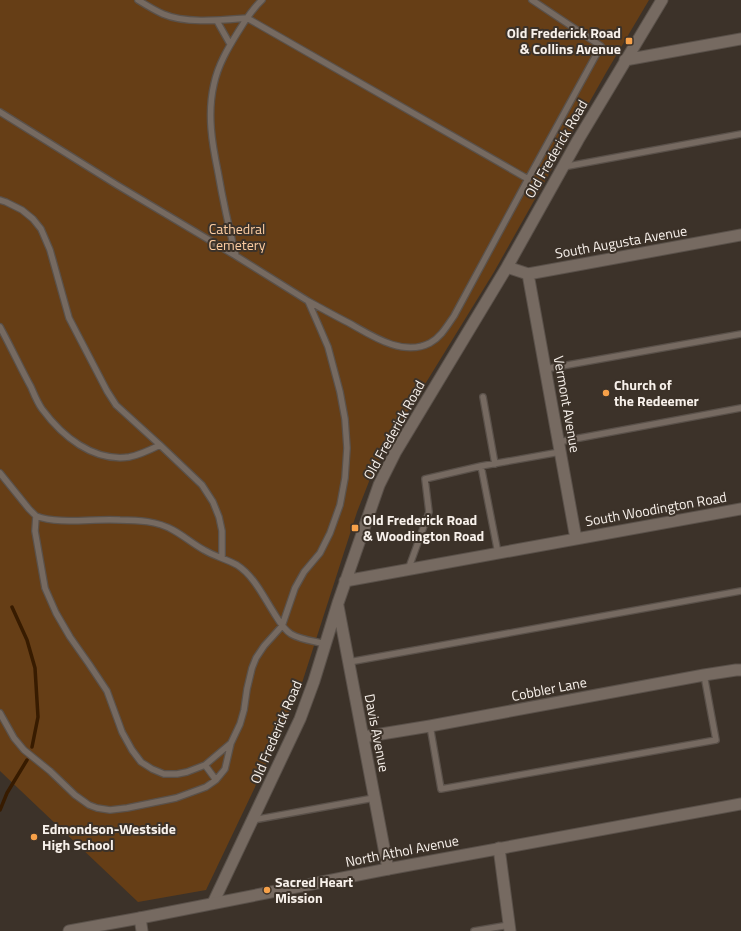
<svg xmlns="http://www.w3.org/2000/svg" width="741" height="931" font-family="'Titillium Web',sans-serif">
	<rect width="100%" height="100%" fill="#3c3229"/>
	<path fill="#663e16" d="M0 0H649L607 71 494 272 387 446 370 479 357 512 301 686 265 766 206 890 138 902 0 771Z"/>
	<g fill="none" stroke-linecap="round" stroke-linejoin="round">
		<path stroke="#371b00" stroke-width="3.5" d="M12 607 27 640 35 668 38 717 32 747
			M0 810 7 793 27 760"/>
		<defs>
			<path id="service" d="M138 0C146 5 154 10 163 14 186 24 222 20 247 18L528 179
				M217 21 230 44
				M0 112 117 185 236 256
				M563 167 741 134
				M0 200 6 202 22 210 33 219 41 229 50 250 69 318 107 391 116 405 160 445 202 485 213 502 219 517 222 531V558
				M308 301C321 308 335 316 349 323 372 336 403 357 430 343 441 337 447 326 454 316L528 179 601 46 532 0
				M0 327C11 347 20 367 31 387 34 394 37 402 42 409 62 436 93 462 129 457 140 455 150 450 160 445
				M545 369 741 334
				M483 397 495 464
				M558 442 741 408
				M481 466 498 553
				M0 473 29 509 36 516 35 531 45 588 56 613 70 637 89 664 107 691 122 732 132 750 141 762 152 769 164 774H177L187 772 205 765 231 743
				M36 516C60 525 94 518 120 520 138 520 157 521 173 530 184 536 193 544 204 550 214 556 226 559 237 565 254 576 263 596 274 613 279 621 283 629 291 634 301 640 314 641 326 644
				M408 570 429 512 425 479 481 466 560 452
				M349 662 741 591
				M0 713 14 738 24 750 50 771 75 795 89 805 97 808 110 810 127 808 176 798 206 787 216 780 225 769 231 743 240 724 244 710 247 689 252 668 256 658 264 646 282 626 295 588 304 572 320 553 330 533 340 505 345 478 347 448 345 419 340 392 328 347 319 326 308 301 236 256C229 228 223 201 218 172 212 143 207 114 214 84 218 65 228 48 238 32 245 21 252 9 262 0
				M430 726 441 789 716 740 704 675
				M205 765 216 780
				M253 820 374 798
				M474 931 509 925"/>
			<path id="minor" d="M625 60 741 39
				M507 267 528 274 741 235
				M528 274 576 539
				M345 581 741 509
				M338 606 388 869
				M363 737 430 726 704 675 736 670H741
				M499 848 510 931
				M213 903 300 719 314 681 338 603 379 485 395 453 507 267 578 140 662 0
				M140 918 142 931"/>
			<path id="tertiary" d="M69 931 140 918 388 869 741 804"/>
		</defs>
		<use href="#service" stroke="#5a514a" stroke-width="8"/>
		<use href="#minor" stroke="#5a514a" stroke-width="13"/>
		<use href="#tertiary" stroke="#5a514a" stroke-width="13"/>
		<use href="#service" stroke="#766a61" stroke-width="5.5"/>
		<use href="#minor" stroke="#766a61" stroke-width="11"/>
		<use href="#tertiary" stroke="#766a61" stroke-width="11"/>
	</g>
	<g fill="#f7a149" stroke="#3c3229" stroke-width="1.5">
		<rect x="625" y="37" width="8" height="8" rx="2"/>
		<circle cx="606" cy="393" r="4"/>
		<rect x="351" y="524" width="8" height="8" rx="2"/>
		<circle cx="34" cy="837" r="4"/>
		<circle cx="267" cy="890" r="4"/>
	</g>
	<g text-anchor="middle" stroke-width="4" stroke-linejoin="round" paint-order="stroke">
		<g font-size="14" font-weight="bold" fill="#f8f1eb" stroke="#3c3229" text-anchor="start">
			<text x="621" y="38" text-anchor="end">Old Frederick Road<tspan x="621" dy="16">&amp; Collins Avenue</tspan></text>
			<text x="614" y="390">Church of<tspan x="614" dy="16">the Redeemer</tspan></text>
			<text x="363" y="525">Old Frederick Road<tspan x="363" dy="16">&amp; Woodington Road</tspan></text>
			<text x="42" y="834">Edmondson-Westside<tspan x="42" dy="16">High School</tspan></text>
			<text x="275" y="887">Sacred Heart<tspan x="275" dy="16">Mission</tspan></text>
		</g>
		<g font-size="14" fill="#f8f1eb" stroke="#3c3229">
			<text transform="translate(556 149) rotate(-60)" y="5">Old Frederick Road</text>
			<text transform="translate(621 242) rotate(-10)" y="5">South Augusta Avenue</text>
			<text transform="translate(567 404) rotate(80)" y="5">Vermont Avenue</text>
			<text transform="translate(394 430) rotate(-61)" y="5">Old Frederick Road</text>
			<text transform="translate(656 509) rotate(-10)" y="5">South Woodington Road</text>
			<text transform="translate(549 689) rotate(-11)" y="5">Cobbler Lane</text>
			<text transform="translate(276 732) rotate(-67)" y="5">Old Frederick Road</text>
			<text transform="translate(377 733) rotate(79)" y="5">Davis Avenue</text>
			<text transform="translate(402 851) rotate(-11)" y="5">North Athol Avenue</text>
		</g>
		<g font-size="14" fill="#fccca1" stroke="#3c3229">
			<text x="237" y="234">Cathedral<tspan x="237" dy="16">Cemetery</tspan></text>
		</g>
	</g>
</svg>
